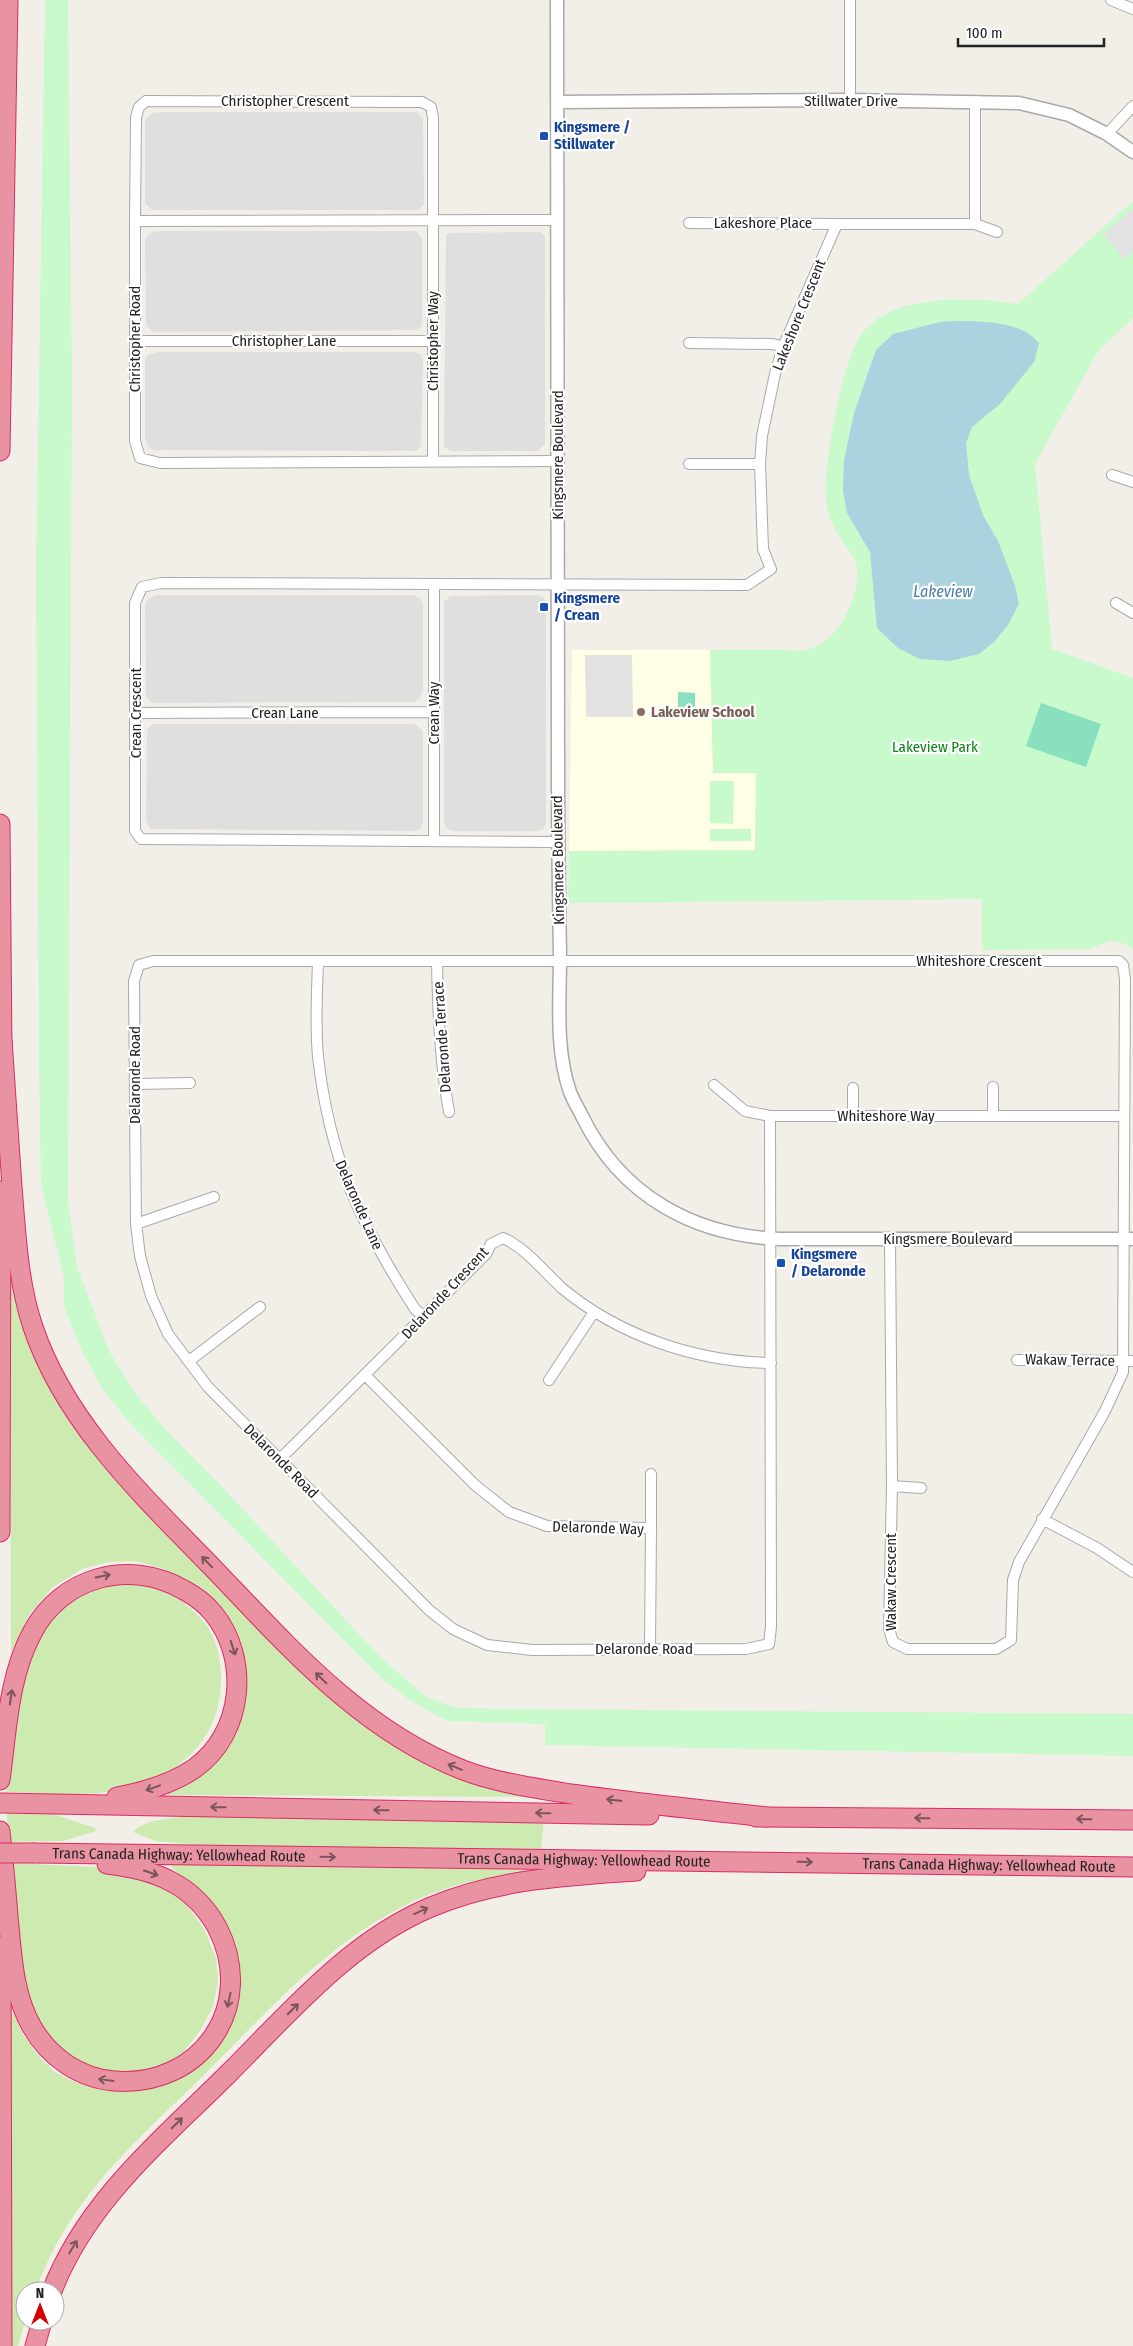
<svg xmlns="http://www.w3.org/2000/svg" width="1133" height="2346" font-family="'Fira Sans Condensed',sans-serif">
	<rect width="100%" height="100%" fill="#f2efe9"/>
	<path fill="#e0dfdf" d="M162 112H416L423 118 424 204 418 210H152L145 203V120L152 113Z
		M155 231H416L422 238V326L416 330 153 332 146 325 145 240 148 235Z
		M540 232 545 236V444L538 451H451L444 446 446 235 450 233Z
		M158 352H414L420 354 423 360 421 446 416 451 153 450 147 446 145 437V359L149 354Z
		M156 595H413L419 598 423 603V689L420 698 414 702 154 703 149 701 146 695 145 605 148 599Z
		M539 595 545 599 546 603V824L542 830 535 831H452L446 828 444 823V602L450 596Z
		M152 724H415L423 731V823L420 829 416 831 150 829 146 820 147 730Z"/>
	<path fill="#ffffe5" d="M572 650H710L713 773H756L755 850 569 851Z"/>
	<path fill="#cdebb0" d="M10 1268 17 1293 55 1394 338 1702 536 1797 168 1795V1792L210 1761 245 1679 242 1650 233 1626 219 1603 201 1587 164 1569 135 1561 109 1562 82 1569 52 1588 29 1615 11 1653Z
		M145 1582C168 1591 188 1603 204 1622 215 1635 220 1655 221 1672 223 1725 196 1763 146 1782 103 1800 52 1793 7 1792L8 1766 27 1652 65 1602 94 1585Z
		M7 1813 53 1814 95 1828 96 1831 63 1841 7 1842Z
		M186 1816 544 1819 541 1850 196 1845 155 1841 133 1832C145 1819 170 1819 186 1816Z
		M7 1863 101 1867 164 1887 187 1905 204 1929 216 1958 218 1981 213 2007 200 2031 184 2051 165 2065 141 2073 115 2075 76 2064 43 2034 15 1965Z
		M168 1863 468 1867 529 1871C485 1877 442 1886 402 1907 323 1947 263 2016 201 2078 157 2121 109 2163 75 2214 58 2238 46 2264 35 2291H25V2321L18 2346H5V1996L24 2036 40 2058 55 2072 72 2081 102 2090 125 2092 155 2087 175 2079 230 2019 213 1909Z"/>
	<path fill="#c8facc" d="M45 0H68L72 381 68 1201 77 1267 109 1351 135 1393 165 1429 227 1492 382 1659 428 1698 457 1708 504 1709 1133 1714V1756L545 1745V1724L447 1721 411 1701 380 1677 127 1420 102 1388 82 1351 64 1307V1278L41 1185 39 1069 36 565Z
		M1133 201V318L1098 351 1035 464 1052 649 1133 678V949L1123 943 1110 941 1088 949 982 950V899L568 903 569 851 755 850 756 773H713L710 650C734 650 758 650 782 650 790 650 801 652 809 649 814 648 821 644 825 641 845 627 862 587 856 563 855 559 851 554 849 550 840 537 829 523 827 506 823 484 830 439 835 416 839 395 850 346 864 331 896 293 973 297 1018 304Z
		M710 781H734L733 824 710 823Z
		M710 829H751V841H710Z"/>
	<path fill="#88e0be" d="M678 692 695 693V715H678Z
		M1041 703 1101 724 1086 767 1026 746Z"/>
	<path fill="#e2e2e2" d="M1133 209V251L1124 259 1103 234Z
		M585 655H632L633 717H586Z"/>
	<path fill="#aad3df" d="M955 321C982 321 1021 321 1039 343L1034 362 1000 404 972 427 966 443 969 475 983 515 998 541 1015 586 1019 604 1008 625 994 642 979 654 950 661 920 659 898 648 877 628 870 552 847 513 843 491 844 460 854 413 876 350 893 334 940 322Z"/>
	<g fill="none" stroke-linecap="round" stroke-linejoin="round">
		<defs>
			<path id="minor" d="M1111 0 1133 9
				M850 100V0
				M1107 134 1133 106
				M558 220 135 221V441L140 458 160 463 558 461
				M135 221 136 117 139 107 146 101 422 102 431 107 433 117V461
				M689 223 837 224
				M975 224 997 232
				M135 341H433
				M689 343 773 344 783 347
				M689 464H760
				M1112 475 1133 482
				M1116 603 1133 613
				M136 713 434 712
				M434 841V584
				M558 842 141 839 135 831V603L142 587 161 583 747 585 771 569 763 549 760 464 762 436 775 374 783 347 837 224H975V101
				M437 961C438 1012 440 1062 449 1112
				M318 962C317 993 315 1025 318 1056 329 1157 360 1224 415 1309L424 1317
				M135 1084 190 1083
				M714 1085 745 1111 770 1116
				M853 1088V1116
				M993 1115V1087
				M136 1224 214 1197
				M890 1239 892 1486 889 1629 893 1642 907 1649H996L1011 1640 1013 1580 1019 1562 1105 1411 1123 1372 1125 979 1123 965 1119 961H153L139 965 134 981 136 1224 140 1256 151 1296 168 1334 208 1387 429 1610 453 1629 487 1645 532 1650 746 1649 769 1644 771 1627 770 1116H1124
				M1017 1360 1133 1361
				M189 1361 260 1307
				M365 1375 475 1485 509 1512 547 1526 651 1528 650 1648
				M549 1380 594 1312
				M280 1459 486 1254 491 1244 503 1238C526 1248 544 1272 563 1289 620 1336 697 1362 771 1363
				M651 1474V1528
				M892 1486 921 1488
				M1042 1519 1097 1548 1133 1572"/>
			<path id="tertiary" d="M557 0C558 259 557 518 558 777 558 836 559 896 560 955 560 1000 555 1049 570 1092 573 1100 578 1108 582 1116 621 1196 694 1236 781 1239H1133
				M558 102 850 100 1019 103 1069 115 1107 134 1133 152"/>
			<g id="motorway">
				<path d="M0 451 8 0"/>
				<path d="M0 824 2 1051"/>
				<path d="M2 1040C5 1089 9 1138 12 1187 16 1234 18 1283 33 1327 65 1423 143 1496 212 1567 287 1645 360 1730 463 1770 497 1783 535 1788 571 1794 636 1803 702 1810 767 1817"/>
				<path d="M0 1532 1 1191"/>
				<path d="M0 1780C7 1731 8 1678 32 1633 61 1577 129 1558 184 1590 195 1596 205 1603 213 1613 250 1658 244 1733 195 1768 172 1784 144 1792 117 1797"/>
				<path d="M0 1803 649 1815"/>
				<path d="M756 1817 1133 1820"/>
				<path d="M0 1831C3 1860 6 1888 8 1917 12 1954 13 1995 32 2027 49 2057 79 2078 114 2081 201 2088 258 2006 217 1927 207 1909 191 1892 172 1882 152 1871 130 1867 107 1864"/>
				<path id="s1" d="M34 1853 1133 1867"/>
				<path d="M1 1947 2 2346"/>
				<path d="M52 2291C87 2200 163 2139 230 2072 291 2011 350 1941 431 1907 497 1879 566 1876 636 1871"/>
				<path d="M35 2346 42 2321"/>
			</g>
		</defs>
		<use href="#minor" stroke="#a9a9a9" stroke-width="12"/>
		<use href="#tertiary" stroke="#a9a9a9" stroke-width="15"/>
		<use href="#motorway" stroke="#dc2a67" stroke-width="21"/>
		<use href="#minor" stroke="#fff" stroke-width="10"/>
		<use href="#tertiary" stroke="#fff" stroke-width="12"/>
		<use href="#motorway" stroke="#e892a2" stroke-width="19"/>
		<defs>
			<path id="motorway-bridge" d="M0 1853H34"/>
		</defs>
		<use href="#motorway-bridge" stroke="#dc2a67" stroke-width="21" stroke-linecap="butt"/>
		<use href="#motorway-bridge" stroke="#e892a2" stroke-width="19"/>
	</g>
	<defs><path id="oneway-shaft" d="M-6 0H5M1.5-3L5.5 0L1.5 3" fill="none" stroke-width="1.6" stroke-linecap="round" stroke-linejoin="round" transform="scale(1.25)"/></defs>
	<g stroke="#7b545c">
		<use href="#oneway-shaft" transform="translate(207 1562) rotate(-134)"/>
		<use href="#oneway-shaft" transform="translate(103 1576) rotate(-12)"/>
		<use href="#oneway-shaft" transform="translate(233 1648) rotate(72)"/>
		<use href="#oneway-shaft" transform="translate(321 1678) rotate(-136)"/>
		<use href="#oneway-shaft" transform="translate(11 1697) rotate(-81)"/>
		<use href="#oneway-shaft" transform="translate(455 1767) rotate(-158)"/>
		<use href="#oneway-shaft" transform="translate(153 1788) rotate(160)"/>
		<use href="#oneway-shaft" transform="translate(614 1800) rotate(-173)"/>
		<use href="#oneway-shaft" transform="translate(218 1807) rotate(-179)"/>
		<use href="#oneway-shaft" transform="translate(381 1810) rotate(-179)"/>
		<use href="#oneway-shaft" transform="translate(543 1813) rotate(-179)"/>
		<use href="#oneway-shaft" transform="translate(922 1818) rotate(-179)"/>
		<use href="#oneway-shaft" transform="translate(1084 1819) rotate(-179)"/>
		<use href="#oneway-shaft" transform="translate(328 1857) rotate(1)"/>
		<use href="#oneway-shaft" transform="translate(805 1862) rotate(1)"/>
		<use href="#oneway-shaft" transform="translate(151 1873) rotate(19)"/>
		<use href="#oneway-shaft" transform="translate(421 1911) rotate(-25)"/>
		<use href="#oneway-shaft" transform="translate(229 2000) rotate(102)"/>
		<use href="#oneway-shaft" transform="translate(293 2009) rotate(-45)"/>
		<use href="#oneway-shaft" transform="translate(106 2080) rotate(-172)"/>
		<use href="#oneway-shaft" transform="translate(177 2123) rotate(-44)"/>
		<use href="#oneway-shaft" transform="translate(73 2247) rotate(-59)"/>
	</g>
	<g fill="#1a4fb4" stroke="#fff" stroke-width="2">
		<rect x="539" y="131" width="10" height="10" rx="2.5"/>
		<rect x="539" y="602" width="10" height="10" rx="2.5"/>
		<rect x="776" y="1258" width="10" height="10" rx="2.5"/>
	</g>
	<circle fill="#8d6e63" stroke="#fff" stroke-width="2" cx="641" cy="712" r="5"/>
	<g text-anchor="middle" stroke-width="4.5" stroke-linejoin="round" paint-order="stroke">
		<g font-size="15" fill="#222" stroke="#fff">
			<text x="285" y="106">Christopher Crescent</text>
			<text x="851" y="106">Stillwater Drive</text>
			<text x="763" y="228">Lakeshore Place</text>
			<text transform="translate(799 315) rotate(-68)" y="5">Lakeshore Crescent</text>
			<text transform="translate(135 339) rotate(-90)" y="5">Christopher Road</text>
			<text x="284" y="346">Christopher Lane</text>
			<text transform="translate(433 341) rotate(-90)" y="5">Christopher Way</text>
			<text transform="translate(558 455) rotate(-90)" y="5">Kingsmere Boulevard</text>
			<text transform="translate(136 713) rotate(-90)" y="5">Crean Crescent</text>
			<text x="285" y="718">Crean Lane</text>
			<text transform="translate(434 713) rotate(-90)" y="5">Crean Way</text>
			<text transform="translate(558 860) rotate(-91)" y="5">Kingsmere Boulevard</text>
			<text x="979" y="966">Whiteshore Crescent</text>
			<text transform="translate(442 1037) rotate(-94)" y="5">Delaronde Terrace</text>
			<text transform="translate(135 1075) rotate(-90)" y="5">Delaronde Road</text>
			<text x="886" y="1121">Whiteshore Way</text>
			<text transform="translate(359 1205) rotate(66)" y="5">Delaronde Lane</text>
			<text x="948" y="1244">Kingsmere Boulevard</text>
			<text transform="translate(445 1293) rotate(-47)" y="5">Delaronde Crescent</text>
			<text transform="translate(1070 1360) rotate(1)" y="5">Wakaw Terrace</text>
			<text transform="translate(281 1461) rotate(45)" y="5">Delaronde Road</text>
			<text transform="translate(598 1528) rotate(2)" y="5">Delaronde Way</text>
			<text transform="translate(891 1582) rotate(-90)" y="5">Wakaw Crescent</text>
			<text x="644" y="1654">Delaronde Road</text>
			<text dy="5" stroke="none"><textPath href="#s1" startOffset="145">Trans Canada Highway: Yellowhead Route</textPath></text>
			<text dy="5" stroke="none"><textPath href="#s1" startOffset="550">Trans Canada Highway: Yellowhead Route</textPath></text>
			<text dy="5" stroke="none"><textPath href="#s1" startOffset="955">Trans Canada Highway: Yellowhead Route</textPath></text>
		</g>
		<g font-size="15" font-weight="bold" fill="#164399" stroke="#fff" text-anchor="start">
			<text x="554" y="132">Kingsmere /<tspan x="554" dy="17">Stillwater</tspan></text>
			<text x="554" y="603">Kingsmere<tspan x="554" dy="17">/ Crean</tspan></text>
			<text x="791" y="1259">Kingsmere<tspan x="791" dy="17">/ Delaronde</tspan></text>
		</g>
		<g font-size="15" font-weight="bold" fill="#785e54" stroke="#fff" text-anchor="start">
			<text x="651" y="717">Lakeview School</text>
		</g>
		<g font-size="15" fill="#0c8416" stroke="#fff">
			<text x="935" y="752">Lakeview Park</text>
		</g>
		<g font-size="16" font-style="italic" fill="#4a7aab" stroke="#fff">
			<text x="943" y="597">Lakeview</text>
		</g>
	</g>
	<g transform="translate(40 2306)"><circle r="24" fill="#ffffff" stroke="#a7a7a7"/>
	<path d="M0-4L9 19L0 12L-9 19Z" fill="#d40000"/>
	<text y="-8" font-size="14" font-weight="bold" text-anchor="middle" fill="#222222">N</text>
	</g>
	<path d="M958 38v8h146v-8" fill="none" stroke="#222222" stroke-width="2.5"/>
	<text x="966" y="38" font-size="15" fill="#222222" stroke="#ffffff" stroke-width="4" paint-order="stroke">100 m</text>
</svg>
